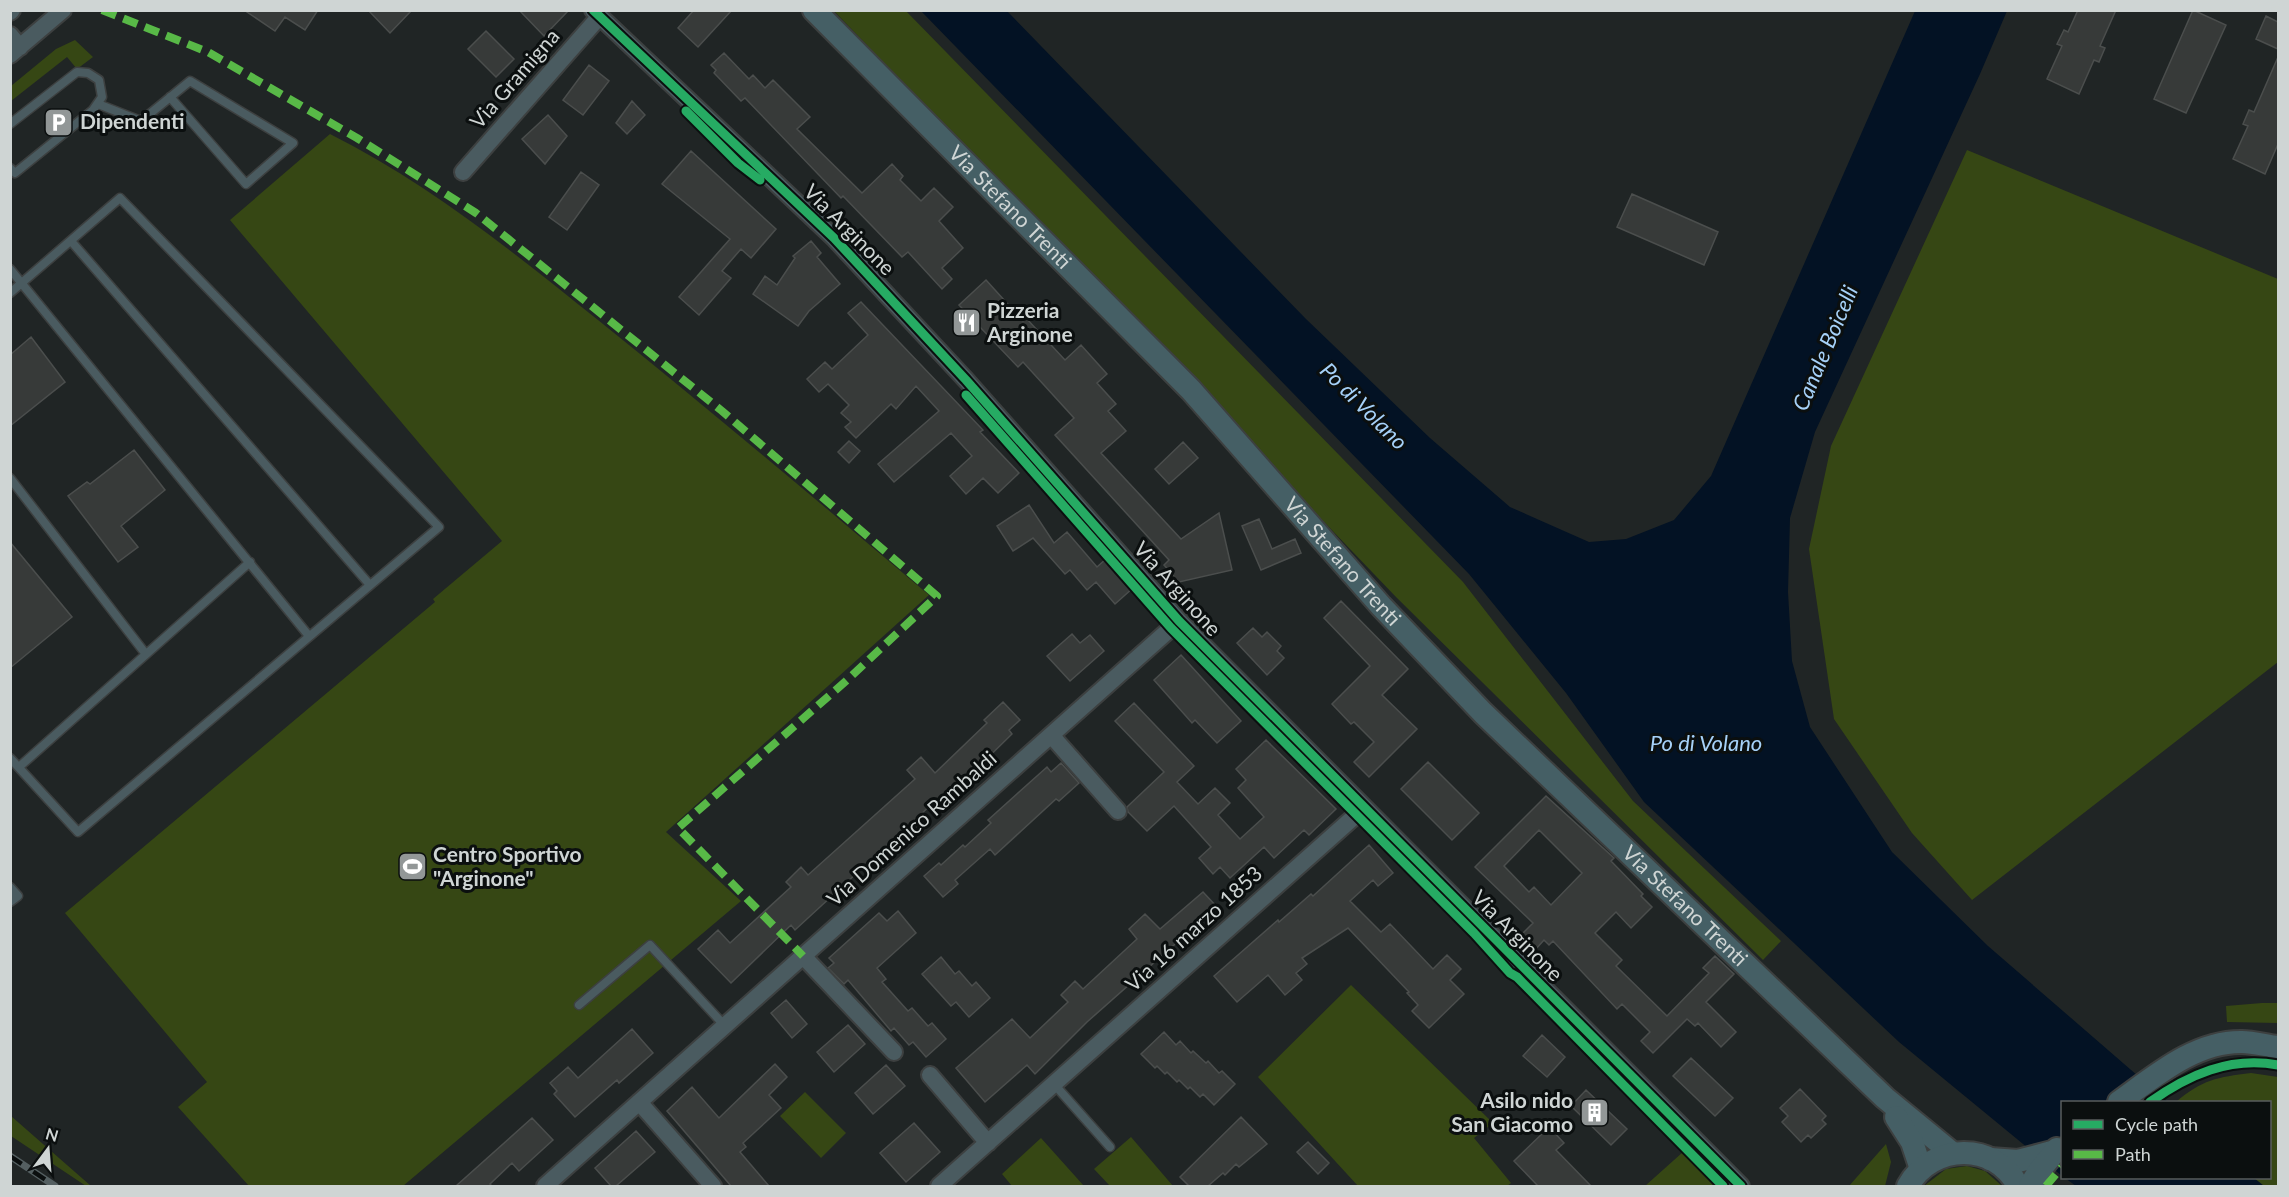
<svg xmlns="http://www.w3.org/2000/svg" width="2289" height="1197" font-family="Lato,sans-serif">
	<rect width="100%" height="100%" fill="#202525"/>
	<path fill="#364714" d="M834 11H906L1463 582 1633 801 1781 941 1763 960 1396 597Z
		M75 40 93 57 77 69 67 57 11 101V86L56 49Z
		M330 134C428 183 513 252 598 320 710 410 819 502 929 595L666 832 741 901 403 1186H249L178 1107 207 1082 65 913 435 602 433 599 502 541 230 220Z
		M1967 150 2278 279V662L1972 900 1912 833 1834 719 1809 549 1831 446Z
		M1351 985 1493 1123 1474 1138 1511 1183 1507 1186H1358L1258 1077Z
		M2262 1003H2278V1023L2227 1022 2226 1006Z
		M2251 1073 2278 1077V1186H2264L2254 1178H2270V1102H2176C2202 1080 2217 1077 2251 1073Z
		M805 1092 846 1133 821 1158 780 1116Z
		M11 1116 91 1186H86L11 1136Z
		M1131 1137 1173 1186H1110L1094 1169Z
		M1041 1138 1084 1186H1012L1002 1174Z
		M1886 1144 1891 1162 1885 1186H1849Z
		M1683 1152 1716 1186H1645Z
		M1967 1166 1985 1171 2002 1186H1924L1946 1169Z"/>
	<path fill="#031224" d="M921 11H1007L1306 319 1430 438 1510 507 1589 542 1626 539 1674 520 1711 476 1915 11H2007L1980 74 1815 432 1790 518 1788 592 1792 661 1810 727 1892 852 1988 946 2168 1102H2062V1176L1899 1042 1644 802 1566 693 1469 574Z
		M2065 1178H2254L2264 1186H2076Z"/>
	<path fill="#373a39" stroke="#4b4e4d" stroke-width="1.5" fill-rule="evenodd" d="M244 10H318L305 30 285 17 275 31Z
		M368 10H412L390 33Z
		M519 10H569L544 36Z
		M694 10H732L698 47 678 28Z
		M2078 10H2116L2100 46 2105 48 2099 62 2094 60 2079 94 2047 79 2062 46 2057 44 2064 30 2068 32Z
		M2193 10 2226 25 2186 113 2154 99Z
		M2266 16 2278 22V49L2256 39Z
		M486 31 514 59 496 77 468 49Z
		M724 53 749 79 753 75 765 88 773 80 810 117 797 129 862 193 892 164 903 176 900 180 921 201 934 188 953 207 939 221 963 248 942 268 952 279 942 289 908 252 902 257 843 196 841 198 745 98 741 101 714 73 716 70 711 65Z
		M2278 57V144L2265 174 2233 159 2248 126 2243 124 2249 110 2254 112Z
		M589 65 609 81 583 115 563 100Z
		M632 101 645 115 627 134 616 123Z
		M548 115 567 136 545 164 522 139Z
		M691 151 776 229 751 258 741 249 722 271 731 278 699 315 679 297 730 239 662 184Z
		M581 172 599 185 567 230 549 217Z
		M1632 194 1718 232 1704 265 1617 227Z
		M811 241 821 253 817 257 840 284 809 311 798 326 753 294 765 276 777 285 795 258 793 256Z
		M986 280 1023 321 1026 318 1065 360 1081 345 1107 374 1097 383 1116 404 1108 411 1126 431 1101 453 1181 539 1219 513 1232 570 1179 582 1164 565 1169 560 1055 435 1074 418 1023 362 1018 367 959 305Z
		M861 302 983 430 980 432 1019 473 998 493 983 478 966 494 950 476 972 456 951 433 894 482 878 464 939 411 916 386 896 409 891 404 856 438 845 427 851 422 841 413 849 405 828 384 819 392 807 379 825 362 832 369 868 335 848 313Z
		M31 337 65 382 10 426V355Z
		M849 441 860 451 849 463 838 452Z
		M1183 442 1198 458 1169 484 1155 469Z
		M134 450 165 490 121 526 138 547 118 562 68 496 87 482 90 484Z
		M1029 505 1054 543 1067 532 1097 567 1107 558 1133 588 1115 604 1096 582 1087 590 1070 570 1065 574 1033 538 1013 551 997 526Z
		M1259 519 1272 549 1295 539 1301 553 1261 570 1242 526Z
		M10 542 72 617 10 668Z
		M1341 601 1408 669 1382 695 1417 729 1369 777 1354 762 1374 742 1354 722 1351 724 1332 704 1370 666 1324 618Z
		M1253 628 1262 637 1267 632 1281 646 1277 651 1284 658 1267 675 1237 643Z
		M1072 634 1080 643 1090 635 1104 651 1070 681 1047 656Z
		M1181 655 1241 721 1217 743 1195 720 1192 723 1154 680Z
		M1003 702 1020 720 1009 730 1012 734 965 780 968 783 938 809 933 803 795 930 791 925 731 983 698 949 718 930 730 943 791 887 786 882 801 867 808 875 915 779 907 770 921 757 935 773 987 723 984 720Z
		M1134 703 1194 766 1177 782 1198 804 1215 788 1230 803 1218 815 1240 839 1264 817 1238 788 1246 780 1236 769 1266 740 1336 809 1309 835 1304 830 1274 858 1264 847 1230 878 1220 867 1213 874 1199 858 1211 847 1174 806 1147 831 1128 812 1127 807 1164 772 1115 721Z
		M1428 762 1479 813 1452 840 1401 789Z
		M1061 763 1079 783 1059 801 1056 799 995 855 990 849 955 880 958 884 943 897 924 876 939 863 941 865 963 845 965 847 991 823 988 820 1047 767 1051 772Z
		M1546 796 1614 858 1611 861 1643 894 1641 896 1652 907 1631 928 1616 912 1595 933 1622 960 1616 966 1667 1016 1709 973 1703 968 1715 956 1734 974 1706 1002 1736 1032 1721 1047 1698 1023 1695 1026 1687 1019 1653 1053 1641 1041 1650 1032 1622 1004 1617 1009 1553 941 1549 945 1544 940 1535 950 1520 936 1533 923 1475 867ZM1539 830 1582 873 1551 905 1534 887 1529 892 1504 866Z
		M1369 845 1393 873 1378 886 1373 880 1350 901 1381 932 1390 924 1433 969 1447 955 1461 969 1450 980 1464 994 1429 1028 1412 1011 1418 1005 1407 993 1409 992 1348 928 1302 958 1307 964 1296 973 1302 980 1285 995 1268 975 1237 1002 1214 976 1278 920 1279 922 1311 894 1313 896Z
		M1203 892 1217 907 1087 1022 1035 1074 1027 1065 985 1102 956 1068 1012 1019 1030 1038 1068 1002 1061 995 1075 981 1083 989 1137 939 1129 929 1145 914 1160 929Z
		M898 911 916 933 877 968 886 979 882 982 908 1011 912 1008 928 1026 932 1023 946 1039 926 1057 913 1042 909 1045 894 1028 891 1031 848 980 844 984 828 968 834 963 829 958 879 913 887 921Z
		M941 957 955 974 959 971 972 986 976 982 990 998 969 1017 956 1002 951 1006 922 974Z
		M786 1000 807 1024 792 1038 771 1013Z
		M848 1025 865 1044 834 1072 817 1052Z
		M632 1029 653 1053 619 1083 617 1080 575 1117 554 1094 557 1091 550 1083 568 1067 578 1078Z
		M1164 1032 1176 1045 1180 1041 1191 1053 1193 1051 1206 1063 1208 1061 1219 1073 1222 1071 1235 1084 1214 1105 1203 1094 1200 1097 1190 1087 1188 1089 1179 1080 1177 1082 1167 1072 1165 1074 1157 1066 1155 1068 1141 1054Z
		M1542 1035 1565 1057 1547 1077 1523 1056Z
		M1691 1058 1733 1098 1715 1116 1673 1076Z
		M775 1064 787 1077 769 1095 781 1108 743 1143 746 1147 740 1152 769 1186H731L667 1111 692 1087 719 1118Z
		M886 1065 905 1086 873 1114 855 1093Z
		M1800 1089 1826 1116 1822 1120 1826 1124 1811 1138 1808 1135 1801 1142 1782 1122 1788 1116 1780 1108Z
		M1586 1090 1627 1129 1611 1145 1571 1106Z
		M1241 1117 1267 1144 1239 1167 1236 1164 1225 1175 1223 1173 1208 1186H1189L1180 1177Z
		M532 1118 553 1140 519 1171 512 1163 490 1184 492 1186H456Z
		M914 1123 940 1152 906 1182 880 1153Z
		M1549 1127 1564 1143 1556 1150 1591 1186H1538L1514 1161Z
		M636 1131 655 1152 616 1186H611L595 1168Z
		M1308 1142 1329 1163 1318 1174 1297 1152Z"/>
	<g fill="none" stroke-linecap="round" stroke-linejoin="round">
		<defs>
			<path id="service" d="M98 104 141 121 190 81 293 143 246 184 170 97
				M10 124 77 72 88 73 99 80 102 97 93 110 15 173 10 168
				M71 241 370 585
				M10 269 309 636
				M10 293 120 198 439 527 78 832 10 758
				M10 478 145 653
				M19 767 250 562
				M10 887 18 896 10 902
				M579 1005 650 945 725 1026
				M1054 1084 1110 1147"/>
			<path id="minor" d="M593 10 834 238 966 380 1179 621 1741 1186
				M10 12 12 10
				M10 35 20 47
				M10 55 63 10
				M463 172 600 16
				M1051 735 1118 811
				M803 956 894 1052
				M930 1075 988 1143
				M639 1102 713 1186
				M545 1186 1179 621
				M939 1186 1364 808"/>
			<g id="secondary">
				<path id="s1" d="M814 10 1191 390 1381 606 1483 713 1885 1098 1952 1153"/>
				<path d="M2119 1102C2154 1077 2195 1041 2242 1042 2254 1042 2267 1046 2278 1047"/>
				<path d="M1896 1117 1912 1142 1921 1169"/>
				<path d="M1990 1159 2018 1161 2052 1152"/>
				<path d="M1908 1186C1932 1143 1995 1141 2018 1186"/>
				<path d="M2030 1186 2039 1171 2057 1149"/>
			</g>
		</defs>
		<use href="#service" stroke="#3d4040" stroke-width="11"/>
		<use href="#minor" stroke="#3d4040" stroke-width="20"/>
		<use href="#secondary" stroke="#3d4040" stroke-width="26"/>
		<use href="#service" stroke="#4a5b60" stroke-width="8"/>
		<use href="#minor" stroke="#4a5b60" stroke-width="16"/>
		<use href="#secondary" stroke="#455f65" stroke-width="22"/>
		<defs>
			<path id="rail" d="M10 1156 55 1186"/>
		</defs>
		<use href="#rail" stroke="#545f61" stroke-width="7"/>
		<use href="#rail" stroke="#0b0f0f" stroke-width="4.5" stroke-dasharray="14" stroke-linecap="butt"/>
		<path stroke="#58b947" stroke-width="8" stroke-dasharray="15 8" stroke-linecap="butt" d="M102 10 208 52 357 138 476 213 722 411 937 596 846 681 678 828 803 956
			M2046 1186 2062 1167"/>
		<defs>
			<path id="cycleway" d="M593 10 834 238 966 380 1179 621 1741 1186
				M686 111 738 163 760 180
				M966 395 1171 628 1474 933 1510 973 1517 977 1723 1186
				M2150 1102C2188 1075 2230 1056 2278 1065"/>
		</defs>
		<use href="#cycleway" stroke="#0b0f0f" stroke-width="13"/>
		<use href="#cycleway" stroke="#26ab63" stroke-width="9"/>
	</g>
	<defs>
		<symbol id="parking-square" viewBox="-11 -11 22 22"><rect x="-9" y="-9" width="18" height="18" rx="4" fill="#929797" stroke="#0b0f0f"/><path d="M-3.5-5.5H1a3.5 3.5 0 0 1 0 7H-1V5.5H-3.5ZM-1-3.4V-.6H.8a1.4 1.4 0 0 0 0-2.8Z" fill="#fff"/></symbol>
		<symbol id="restaurant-square" viewBox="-11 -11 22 22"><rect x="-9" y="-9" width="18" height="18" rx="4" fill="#929797" stroke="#0b0f0f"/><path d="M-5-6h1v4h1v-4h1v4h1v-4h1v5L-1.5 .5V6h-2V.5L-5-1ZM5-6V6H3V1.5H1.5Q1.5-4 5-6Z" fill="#fff"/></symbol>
		<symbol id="stadium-square" viewBox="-11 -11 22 22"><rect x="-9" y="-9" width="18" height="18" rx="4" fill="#929797" stroke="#0b0f0f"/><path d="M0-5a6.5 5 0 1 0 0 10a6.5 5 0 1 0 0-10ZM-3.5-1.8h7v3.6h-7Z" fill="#fff"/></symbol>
		<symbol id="building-square" viewBox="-11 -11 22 22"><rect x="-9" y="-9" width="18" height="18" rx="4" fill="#929797" stroke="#0b0f0f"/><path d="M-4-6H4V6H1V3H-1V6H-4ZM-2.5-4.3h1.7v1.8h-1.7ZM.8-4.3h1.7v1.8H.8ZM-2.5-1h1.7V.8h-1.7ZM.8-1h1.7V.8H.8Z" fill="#fff"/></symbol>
	</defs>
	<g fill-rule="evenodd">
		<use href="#parking-square" x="42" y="106" width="33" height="33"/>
		<use href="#restaurant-square" x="950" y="306" width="33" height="33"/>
		<use href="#stadium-square" x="396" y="850" width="33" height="33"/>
		<use href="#building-square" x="1578" y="1096" width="33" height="33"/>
	</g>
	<g text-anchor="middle" stroke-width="6" stroke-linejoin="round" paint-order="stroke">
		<g font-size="21" fill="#cfd5d4" stroke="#0b0f0f">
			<text transform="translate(515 79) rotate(-49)" y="7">Via Gramigna</text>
			<text dy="7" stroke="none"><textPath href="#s1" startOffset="278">Via Stefano Trenti</textPath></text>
			<text transform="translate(849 230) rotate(45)" y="7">Via Arginone</text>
			<text dy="7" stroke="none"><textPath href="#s1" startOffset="764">Via Stefano Trenti</textPath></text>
			<text transform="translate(1177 589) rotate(48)" y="7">Via Arginone</text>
			<text transform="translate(912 829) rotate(-42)" y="7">Via Domenico Rambaldi</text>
			<text dy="7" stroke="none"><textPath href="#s1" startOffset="1250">Via Stefano Trenti</textPath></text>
			<text transform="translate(1194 929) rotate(-42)" y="7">Via 16 marzo 1853</text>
			<text transform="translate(1517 936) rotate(45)" y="7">Via Arginone</text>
		</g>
		<g font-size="21" font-weight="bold" fill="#cfd5d4" stroke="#0b0f0f" text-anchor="start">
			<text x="80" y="129">Dipendenti</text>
			<text x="987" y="318">Pizzeria<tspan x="987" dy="24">Arginone</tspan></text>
			<text x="433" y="862">Centro Sportivo<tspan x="433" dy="24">"Arginone"</tspan></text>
			<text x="1573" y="1108" text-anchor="end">Asilo nido<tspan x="1573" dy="24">San Giacomo</tspan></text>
		</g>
		<g font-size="22" font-style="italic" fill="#a6d1f8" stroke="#0b0f0f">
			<text transform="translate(1825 348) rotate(-67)" y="8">Canale Boicelli</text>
			<text transform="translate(1364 406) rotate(45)" y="8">Po di Volano</text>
			<text x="1706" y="751">Po di Volano</text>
		</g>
	</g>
	<rect width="2289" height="1197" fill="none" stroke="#cfd5d4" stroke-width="24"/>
	<rect x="2061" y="1101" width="210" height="78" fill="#0b0f0f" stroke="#595e5e" stroke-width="1.5"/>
	<rect x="2073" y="1120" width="30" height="9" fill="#26ab63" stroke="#595e5e" stroke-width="1.5"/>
	<text x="2115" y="1131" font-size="18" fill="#cfd5d4">Cycle path</text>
	<rect x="2073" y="1150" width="30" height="9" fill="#58b947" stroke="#595e5e" stroke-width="1.5"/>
	<text x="2115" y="1161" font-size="18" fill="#cfd5d4">Path</text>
	<g transform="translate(48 1149) rotate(16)" stroke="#0b0f0f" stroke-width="4.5" paint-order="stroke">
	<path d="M0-4.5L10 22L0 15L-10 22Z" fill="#cfd5d4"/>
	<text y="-9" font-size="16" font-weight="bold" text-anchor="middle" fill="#cfd5d4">N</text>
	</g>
</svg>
